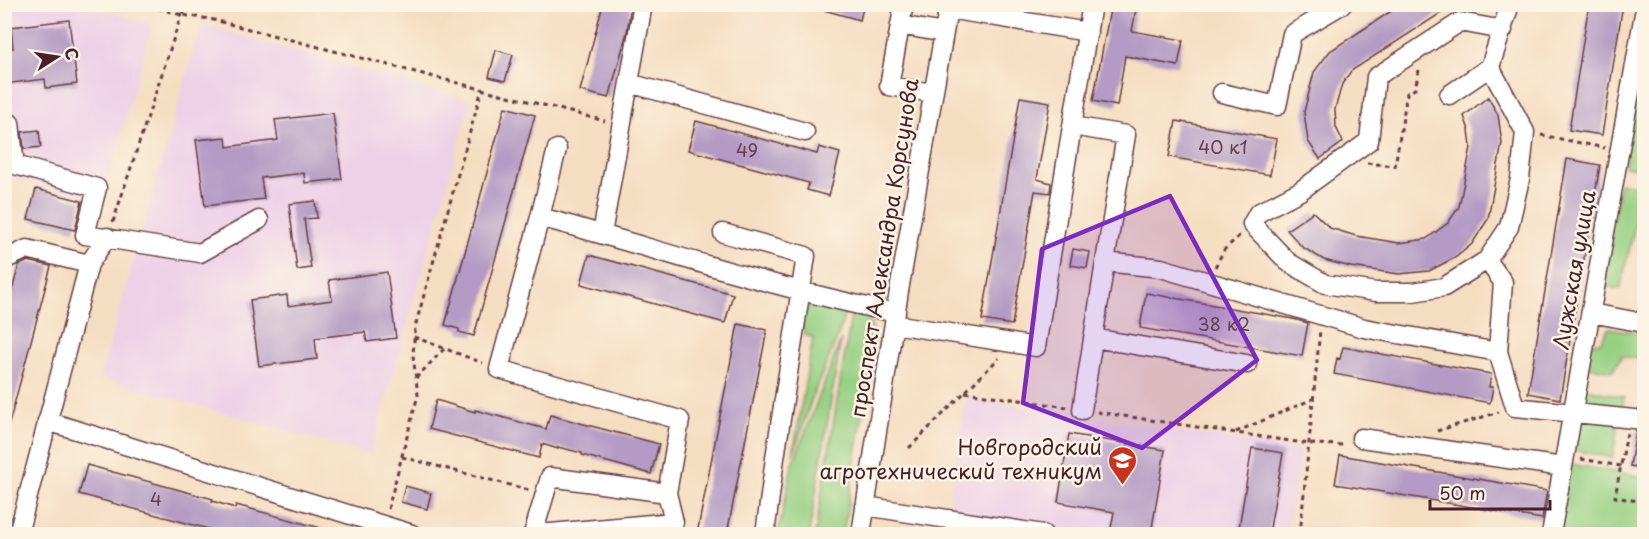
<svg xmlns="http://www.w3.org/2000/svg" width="1649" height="539" font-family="'Playpen Sans',sans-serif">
	<rect width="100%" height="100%" fill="#fcf5e5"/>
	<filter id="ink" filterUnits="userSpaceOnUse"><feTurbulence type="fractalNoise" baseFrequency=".0167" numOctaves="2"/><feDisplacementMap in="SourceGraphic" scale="12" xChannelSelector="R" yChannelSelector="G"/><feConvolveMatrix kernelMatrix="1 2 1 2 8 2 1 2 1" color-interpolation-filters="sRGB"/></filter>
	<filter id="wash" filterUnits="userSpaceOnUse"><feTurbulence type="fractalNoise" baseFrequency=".008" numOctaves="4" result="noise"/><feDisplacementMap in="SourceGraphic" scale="24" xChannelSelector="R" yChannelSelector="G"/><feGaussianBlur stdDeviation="1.35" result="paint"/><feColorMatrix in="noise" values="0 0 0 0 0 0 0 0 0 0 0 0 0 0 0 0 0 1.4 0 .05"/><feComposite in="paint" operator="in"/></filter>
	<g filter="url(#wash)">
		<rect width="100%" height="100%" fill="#f5ddc1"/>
		<path fill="#eed0e7" d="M4 5H79L152 24 102 202 5 176Z
			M201 24 471 101 370 455 100 378Z
			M966 398 1301 450 1286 534H953L945 527Z"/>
		<path fill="#97d083" stroke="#707857" stroke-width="1.5" d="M1640 80H1644V170L1624 166Z
			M1620 183 1644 187 1620 289 1601 286Z
			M815 302 846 310 837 338 813 395 793 455 813 338 805 335C800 323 803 307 815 302Z
			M852 311C868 315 872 324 875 339L843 534H815Z
			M1609 328 1644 334V360L1622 356 1612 371 1584 366 1589 344 1600 342Z
			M841 340 809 534H778L792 466Z
			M1583 388 1624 397 1612 458 1570 449Z
			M1569 464 1644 477V534H1555Z"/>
		<g id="blocks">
			<path fill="#b49ac4" d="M603 4H631L627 32 609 98 580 91Z
				M821 4H864L860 20 820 9Z
				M1111 4H1137L1132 31 1183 40 1178 66 1125 56 1117 106 1093 101Z
				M1402 4H1455L1351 71 1342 84 1335 109 1336 127 1343 142 1320 159 1308 141 1304 112 1314 72 1330 51Z
				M1589 4H1623L1602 135 1569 130Z
				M69 20 77 84 46 88 45 79 4 84V49L13 48 11 27Z
				M496 50 513 55 505 81 489 77Z
				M1020 97 1050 102 1037 179 1051 183 1050 193 1035 191 1012 325 982 320Z
				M1488 97 1498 115 1502 143 1488 219 1472 244 1456 257 1429 271 1399 274 1351 267 1324 260 1302 247 1287 230 1313 212 1330 228 1356 236 1399 243 1426 239 1448 223 1459 207 1471 147 1469 130 1464 116Z
				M505 107 535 115 474 336 459 332V329L445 325Z
				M333 113 342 179 305 183 304 173 261 178 264 199 205 206 196 140 226 137 227 147 278 140 275 120Z
				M696 121 817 154 819 147 840 153 829 196 807 190 809 183 688 150Z
				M1176 121 1277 139 1270 175 1169 157Z
				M39 130 41 147 24 149 22 132Z
				M1567 159 1600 165 1560 399 1528 393Z
				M36 189 82 201 75 230 28 219Z
				M315 201 317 218 304 219 311 268 297 270 289 204Z
				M1073 249 1090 252 1087 268 1070 265Z
				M589 255 733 294 725 323 581 284Z
				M28 261 51 266 9 424 4 423V319L19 265Z
				M387 272 396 338 367 342 365 332 315 338 317 359 259 366 250 300 287 295 288 306 332 300 329 280Z
				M1146 293 1293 319 1308 323 1302 356 1140 328Z
				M738 324 767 330 727 534H697Z
				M1343 347 1491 374 1489 387H1493L1490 403 1334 374 1337 358 1340 359Z
				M436 400 475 412V410L546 429 550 415 659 444 651 474 582 455V453L558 447V449L542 444 539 458 429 429Z
				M1636 431H1644V468L1630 466Z
				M1069 434 1165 450 1151 534H1110L1114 512 1058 502Z
				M1252 448 1283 453 1269 534H1238Z
				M1340 455 1547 491 1542 519 1335 484Z
				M87 465 213 499 212 501 235 508 236 505 328 530V534H227L79 494Z
				M405 486 431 493 427 509 401 502Z"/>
		</g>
	</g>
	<g filter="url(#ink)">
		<use href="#blocks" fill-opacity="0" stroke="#643c42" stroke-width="1.5"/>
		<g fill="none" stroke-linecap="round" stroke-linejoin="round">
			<defs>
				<path id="minor" d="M904 4 889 86 933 93
					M948 9 1088 32
					M900 25 944 33
					M1490 67 1525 132 1520 179 1509 227 1487 260 1444 287 1413 292H1376L1325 284 1288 262 1252 224 1258 213 1300 191 1369 141 1376 77 1460 22 1503 30
					M629 83 805 132
					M1222 93 1277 106 1292 34 1343 4
					M1449 95 1490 67 1510 4
					M10 123 15 165 97 188 85 235 200 253 259 220
					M1072 126 1126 135 1105 262
					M540 217 557 149
					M723 233 806 256 775 458 765 534
					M602 234 643 4
					M4 260 27 249 89 264
					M1487 260 1503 282 1498 352 1515 407 1644 420
					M1591 313 1644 323
					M894 324 1036 347 1092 4
					M1093 338 1247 364
					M1082 410 1105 262 1161 268 1364 328 1498 352
					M47 421 412 534
					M1361 438 1563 467
					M865 506 1043 534
					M18 534 89 264 107 237
					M533 534 550 477 667 493
					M539 534 674 522 667 493 680 420 499 369 540 217C658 249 776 289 896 313
					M861 534 899 291 949 4
					M1551 534 1644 14"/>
			</defs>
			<use href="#minor" stroke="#643c42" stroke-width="21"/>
			<path stroke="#643c42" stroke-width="3" stroke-dasharray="4.5 4.5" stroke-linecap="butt" d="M141 4 182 15 210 19 605 121
				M183 14 191 4
				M1541 135 1605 148
				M1367 163 1395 166 1407 93 1415 89 1419 70
				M113 222 185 4
				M1215 267 1224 250 1240 235
				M414 337 483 363
				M416 378 444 349
				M965 392 1067 407
				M1097 412 1310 444 1346 445
				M1437 431 1499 412
				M1236 432 1315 398
				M1627 433 1615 497 1644 502
				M909 448 999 358
				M402 457 529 490
				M1581 459 1621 466
				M388 509 418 395 413 355 415 327 482 89
				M1300 534 1320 330"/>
			<use href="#minor" stroke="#fff" stroke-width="18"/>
		</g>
	</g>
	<path fill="#7b2cbf" fill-opacity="0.2" stroke="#7b2cbf" stroke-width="4.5" stroke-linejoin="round" d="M1170 196 1257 360 1142 448 1023 403 1042 249Z"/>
	<defs>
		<symbol id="university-pin" viewBox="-11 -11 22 30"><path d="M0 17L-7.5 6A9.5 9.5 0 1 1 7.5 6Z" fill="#c8321e" stroke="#fcf5e5"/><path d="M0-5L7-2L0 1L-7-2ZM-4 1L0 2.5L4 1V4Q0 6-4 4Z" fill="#fff"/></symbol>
	</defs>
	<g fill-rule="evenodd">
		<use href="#university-pin" x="1106" y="444" width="33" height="45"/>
	</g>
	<g text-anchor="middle" stroke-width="5" stroke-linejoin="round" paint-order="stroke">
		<g font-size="18" fill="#643e51">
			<text x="1223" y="154">40 к1</text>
			<text x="747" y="157">49</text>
			<text x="1224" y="331">38 к2</text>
			<text x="156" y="506">4</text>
		</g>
		<g font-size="21" fill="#4a1f2b" stroke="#fcf5e5">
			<text transform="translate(885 248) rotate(-81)" y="7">проспект Александра Корсунова</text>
			<text transform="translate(1575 270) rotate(-80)" y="7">Лужская улица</text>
		</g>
		<g font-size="21" fill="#4a1f2b" stroke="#fcf5e5" text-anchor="end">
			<text x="1102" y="455">Новгородский<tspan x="1102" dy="24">агротехнический техникум</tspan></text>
		</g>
	</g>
	<rect width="1649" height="539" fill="none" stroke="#fcf5e5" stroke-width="24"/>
	<g transform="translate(57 57) rotate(78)" stroke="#fcf5e5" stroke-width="4.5" paint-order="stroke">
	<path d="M0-4.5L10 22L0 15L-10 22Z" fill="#4a1f2b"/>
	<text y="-9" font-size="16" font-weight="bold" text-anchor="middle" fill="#4a1f2b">С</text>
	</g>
	<path d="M1430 500v9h120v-9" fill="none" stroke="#4a1f2b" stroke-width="3"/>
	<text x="1439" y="500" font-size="18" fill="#4a1f2b" stroke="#fcf5e5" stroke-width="4.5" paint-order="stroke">50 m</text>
</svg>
